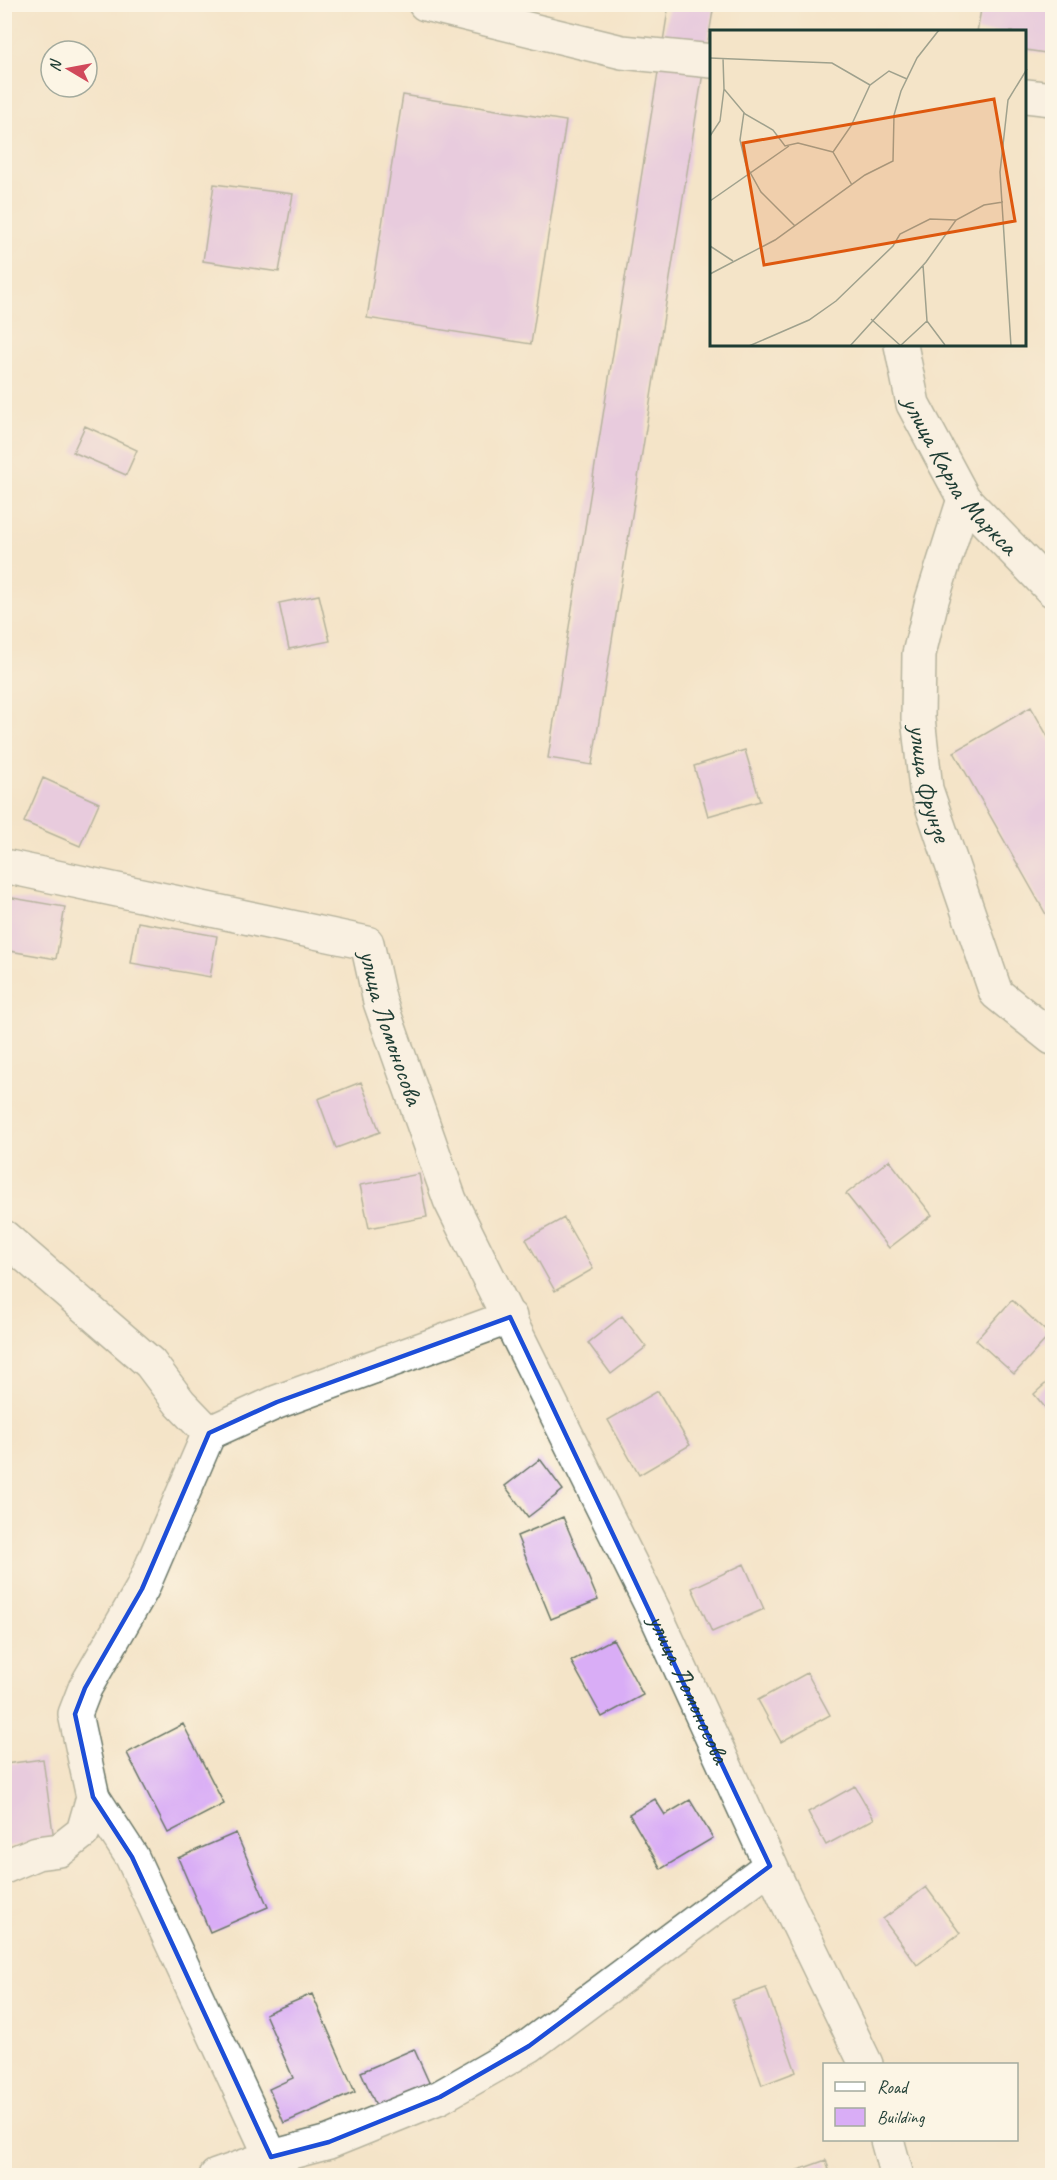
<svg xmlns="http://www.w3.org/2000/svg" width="1057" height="2180" font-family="Caveat,sans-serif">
	<rect width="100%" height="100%" fill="#fcf5e5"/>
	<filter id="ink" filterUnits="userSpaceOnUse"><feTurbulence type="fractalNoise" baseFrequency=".0167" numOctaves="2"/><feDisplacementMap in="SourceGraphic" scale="12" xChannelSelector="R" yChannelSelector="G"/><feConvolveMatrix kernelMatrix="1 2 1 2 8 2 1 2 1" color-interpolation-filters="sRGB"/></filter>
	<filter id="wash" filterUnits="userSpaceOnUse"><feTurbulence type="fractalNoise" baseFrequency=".008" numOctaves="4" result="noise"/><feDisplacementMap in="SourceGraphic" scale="24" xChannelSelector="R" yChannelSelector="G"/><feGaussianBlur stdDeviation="1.35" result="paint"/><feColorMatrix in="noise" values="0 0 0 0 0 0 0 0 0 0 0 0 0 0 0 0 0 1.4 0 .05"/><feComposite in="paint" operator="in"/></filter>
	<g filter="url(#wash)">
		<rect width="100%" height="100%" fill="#f4e4c8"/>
		<g id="blocks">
			<path fill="#d9adf6" d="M669 4H714L592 765 548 758Z
				M982 4H1052V54L1026 50V32H977Z
				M403 95 566 121 531 344 367 318Z
				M214 184 293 194 279 272 203 261Z
				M85 426 137 450 126 475 73 452Z
				M319 595 330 641 289 649 279 603Z
				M1031 707 1052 744V925L954 752Z
				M745 750 760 801 708 816 694 766Z
				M43 778 99 803 80 846 24 822Z
				M7 897 65 907 56 959 4 950Z
				M138 922 217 936 210 977 131 963Z
				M361 1082 380 1132 336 1148 318 1099Z
				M889 1160 932 1215 889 1248 846 1194Z
				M419 1174 427 1217 369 1228 360 1185Z
				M564 1218 593 1269 555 1291 526 1239Z
				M1012 1300 1050 1335 1014 1374 976 1340Z
				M622 1316 646 1347 611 1374 588 1343Z
				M1052 1378V1416L1034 1394Z
				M658 1391 690 1445 639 1475 608 1420Z
				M540 1459 563 1490 528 1517 505 1486Z
				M563 1517 598 1600 551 1619 517 1536Z
				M744 1564 764 1609 712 1632 692 1588Z
				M613 1639 643 1695 602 1717 571 1661Z
				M807 1673 830 1715 781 1742 758 1700Z
				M183 1724 224 1804 168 1833 127 1753Z
				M43 1759 54 1840 5 1847V1764Z
				M855 1786 874 1819 826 1845 808 1812Z
				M655 1799 665 1815 690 1800 713 1838 661 1869 629 1814Z
				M236 1833 268 1907 210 1932 178 1858Z
				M926 1887 960 1933 917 1965 883 1919Z
				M766 1988 796 2072 762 2085 732 2000Z
				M312 1994 355 2092 284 2123 269 2089 293 2078 265 2014Z
				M414 2049 432 2089 379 2112 361 2072Z
				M826 2160 831 2176H784V2175Z"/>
		</g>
	</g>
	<g filter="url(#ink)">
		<use href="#blocks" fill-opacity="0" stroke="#6a7768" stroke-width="1.5"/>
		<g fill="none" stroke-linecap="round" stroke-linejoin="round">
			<defs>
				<g id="minor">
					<path d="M425 4 622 52 712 61"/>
					<path d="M1026 96 1052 99"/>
					<path id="s1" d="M901 345 913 404 964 499 1052 590"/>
					<path id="s2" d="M964 499 932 600 919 654 918 718 926 789 996 993 1052 1038"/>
					<path id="s3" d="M4 866 367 943 380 1002 450 1200 655 1613 784 1895 866 2064"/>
					<path d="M4 1237 150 1363 180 1403 209 1433 277 1402 510 1317"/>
					<path d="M93 1797 132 1857 280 2176"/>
					<path d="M4 1867 37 1853 60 1850 83 1832 93 1797 75 1714 85 1688 142 1589 209 1433"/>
					<path d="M887 2140 897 2176"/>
					<path d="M216 2176 265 2159 329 2142 440 2097 529 2046 770 1866"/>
				</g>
			</defs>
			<use href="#minor" stroke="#6a7768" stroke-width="36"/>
			<use href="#minor" stroke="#fff" stroke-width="33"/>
		</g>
	</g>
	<path d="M0 0H1057V2180H0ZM510 1317 770 1866 529 2046 440 2097 329 2142 271 2157 132 1857 93 1797 75 1714 85 1688 142 1589 209 1433 277 1402Z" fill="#f4e4c8" fill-opacity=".55" fill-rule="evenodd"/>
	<path fill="none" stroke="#1d4ed8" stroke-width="4.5" stroke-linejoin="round" d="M510 1317 770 1866 529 2046 440 2097 329 2142 271 2157 132 1857 93 1797 75 1714 85 1688 142 1589 209 1433 277 1402Z"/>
	<g text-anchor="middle" stroke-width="5" stroke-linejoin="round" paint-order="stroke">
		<g font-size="26" fill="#1f3d34" stroke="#fcf5e5">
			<text dy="9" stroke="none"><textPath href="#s1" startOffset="147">улица Карла Маркса</textPath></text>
			<text dy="9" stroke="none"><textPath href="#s2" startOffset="292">улица Фрунзе</textPath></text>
			<text dy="9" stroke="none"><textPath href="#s3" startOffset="459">улица Ломоносова</textPath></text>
			<text dy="9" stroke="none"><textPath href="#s3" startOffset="1186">улица Ломоносова</textPath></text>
		</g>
	</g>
	<g transform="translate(710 30)">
		<rect width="316" height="316" fill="#f4e4c8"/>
		<path fill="none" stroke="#9fa18d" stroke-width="1.5" d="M0 28 122 33 160 55 179 41 197 49M13 28 14 59 35 84 63 100 75 116 88 113 123 122M34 82 30 110 36 135 51 162 85 196M0 106 10 91 14 59M142 155 123 122 141 96 160 55M0 171 79 116M0 216 23 231M0 244 65 210 155 145 183 131 184 85 191 61 207 28 229 0M161 289 191 316M217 291 235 315M39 316 99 290 126 271 183 216 190 204 220 189 246 190M140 316 216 232 246 190 274 175 293 172M190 316 217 291 213 235M301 316 290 142 298 70 317 39"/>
		<path fill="#de580e" fill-opacity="0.15" stroke="#de580e" stroke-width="3" d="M284 69 305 191 54 235 33 113Z"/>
		<rect width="316" height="316" fill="none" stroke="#1f3d34" stroke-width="3"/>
	</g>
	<rect width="1057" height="2180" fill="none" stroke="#fcf5e5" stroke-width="24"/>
	<rect x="823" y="2063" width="195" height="78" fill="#fcf5e5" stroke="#a4ab9e" stroke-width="1.5"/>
	<rect x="835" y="2082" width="30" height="9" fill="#ffffff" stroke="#a4ab9e" stroke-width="1.5"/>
	<text x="877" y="2093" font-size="18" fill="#1f3d34">Road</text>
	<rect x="835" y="2108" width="30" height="18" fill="#d9adf6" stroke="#a4ab9e" stroke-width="1.5"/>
	<text x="877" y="2123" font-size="18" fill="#1f3d34">Building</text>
	<g transform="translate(69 69) rotate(280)"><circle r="28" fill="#fcf5e5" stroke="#a4ab9e" stroke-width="1.5"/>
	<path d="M0-4.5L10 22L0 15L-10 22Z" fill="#d1495b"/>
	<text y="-9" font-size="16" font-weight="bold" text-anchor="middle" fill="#1f3d34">N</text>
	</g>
</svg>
